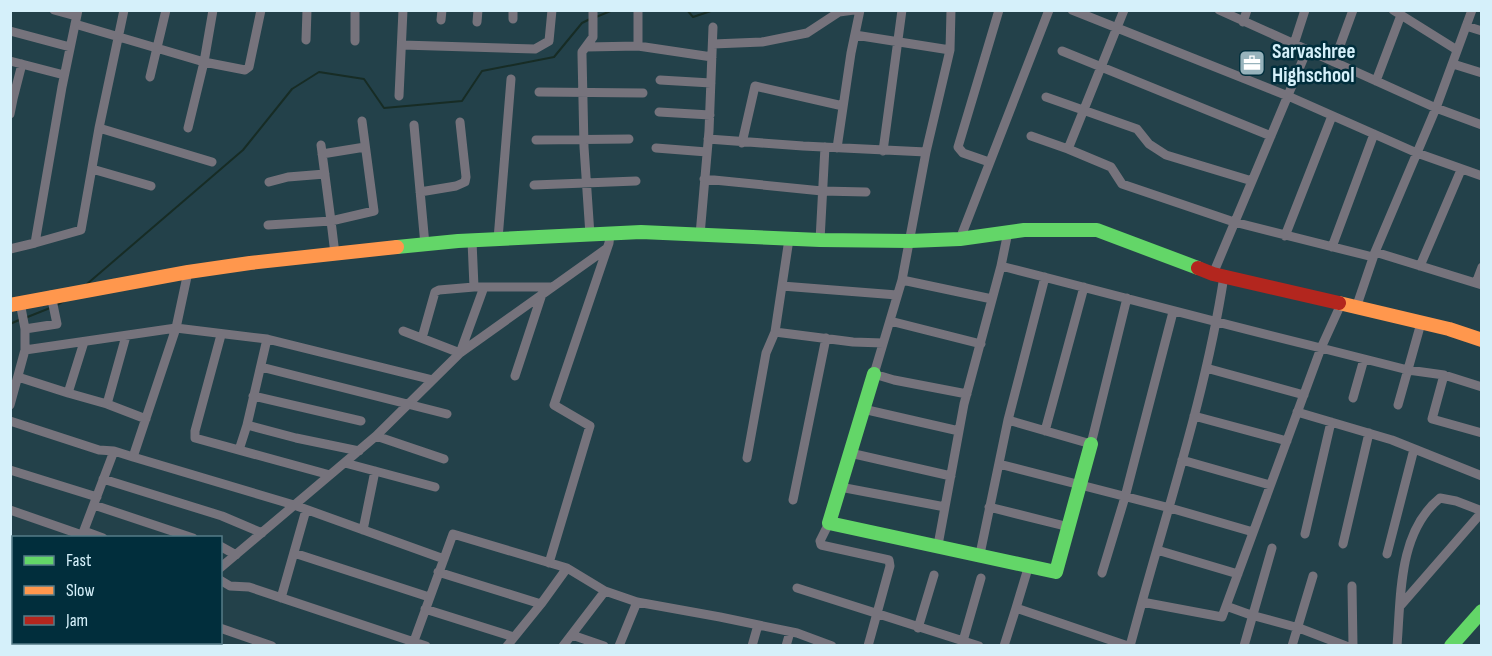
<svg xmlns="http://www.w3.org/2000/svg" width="1492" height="656" font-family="'Sofia Sans Condensed',sans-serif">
	<rect width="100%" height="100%" fill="#23414a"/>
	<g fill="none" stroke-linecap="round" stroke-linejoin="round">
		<path stroke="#172c25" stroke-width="2" d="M687 10 693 17 714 10
			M596 17 613 10
			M87 284 243 150 292 89 319 72 364 79 384 108 462 101 482 71 554 57 582 23 590 19
			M55 306 66 300
			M25 318 50 308
			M10 324 19 320"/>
		<path stroke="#76737c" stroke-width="9" d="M54 10 76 16
			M951 10 950 50 926 152 902 280 874 374 894 380 967 394
			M1072 10 1288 96 1417 153 1482 176
			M1124 10 1068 149 1111 167 1122 184 1234 222 1373 257
			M1219 10 1436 108 1482 125
			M1393 10 1457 50
			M513 19V10
			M441 20 442 10
			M477 22 478 10
			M1243 22 1247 10
			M75 24 204 62 245 70 249 67 261 10
			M1466 26 1482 31
			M10 31 70 47
			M855 35 950 50
			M306 40 307 10
			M355 41V10
			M713 44 762 42 807 33 839 12 854 10
			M1294 44 1305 10
			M402 45 535 49 549 41 552 10
			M638 46V10
			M587 47 638 46 712 57
			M1062 51 1271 136
			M10 61 64 75
			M1334 62 1353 10
			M1453 64 1482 73
			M150 77 166 10
			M660 80 711 83
			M1376 81 1401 15
			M539 92 643 93
			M399 96 403 10
			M1046 97 1137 129 1149 144 1166 155 1252 181
			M10 98 13 99 10 114
			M13 99 22 64
			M659 112 710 115
			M414 125 425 245
			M99 128 212 162
			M188 128 204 62 213 10
			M1031 136 1068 149
			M708 139 803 146 926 152
			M536 140 629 139
			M742 143 755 86 843 106
			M656 148 707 152
			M837 148 851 53 860 10
			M883 151 902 10
			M322 154 365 147
			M989 162 963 153 958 147 999 10
			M92 169 151 186
			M704 179 822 191 866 192
			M269 182 288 177 325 174
			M534 185 636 181
			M420 192 456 186 465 182 466 177 460 122
			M268 225 331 221 321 145
			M1008 232 1001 266C1108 293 1214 322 1321 348L1222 617 1142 602C1172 494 1207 387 1224 276
			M590 235 584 147 582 55V52L593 37V10
			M700 235 709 131 713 27
			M1285 236 1332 116
			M498 239 511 79
			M789 239 775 332 853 342 883 343
			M960 239 1049 10
			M820 240 825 147
			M472 241 474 287H551
			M35 243 81 230 99 128 124 10
			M1332 247 1374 134
			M10 249 35 243 62 87 78 10
			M1375 252 1482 285
			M335 254 331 221 374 211 362 121
			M1420 266 1461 170
			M1213 274 1307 50
			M1045 277 1008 420 1091 444 1127 298
			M902 280 992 299
			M1476 283 1482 267
			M782 286 897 295
			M20 302 25 329
			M1341 304 1321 348 1408 370 1444 375
			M1356 308 1375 252 1436 108 1472 10
			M890 321 981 344
			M403 331 460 353 606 249
			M221 335 195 431V438L330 475
			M422 338 435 292 439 290 474 287
			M267 339 247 425 296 438 359 451
			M84 342 68 393 107 404 126 336
			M25 350 176 328 267 339 433 380
			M261 367 447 414
			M1206 368 1304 395
			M515 376 542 294
			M18 377 68 393
			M1482 387 1444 375 1432 419 1482 433
			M253 396 361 421
			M1353 398 1364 359
			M107 404 146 419
			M10 405 25 350V329L57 324 51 295
			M1398 405 1421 323
			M863 409 959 431
			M1297 412 1392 440 1482 476
			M1194 416 1287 441
			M10 421 99 450 114 451
			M1045 431 1084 287
			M376 436 444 459
			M239 450 247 425
			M850 453 951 476
			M133 457 294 505 444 559
			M747 458 766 353 775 332
			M1182 460 1270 485
			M345 463 435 487
			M999 464 1170 508 1253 532
			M10 470 97 497
			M103 479 222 516 262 533
			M840 487 945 507
			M793 500 826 338
			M94 505 193 538
			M989 507 1069 527
			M10 510 82 535
			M829 523 820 541 821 545 889 560 890 566 868 646
			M363 530 375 471
			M84 531 103 538
			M1305 534 1331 422
			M81 538 114 451 133 457 176 328 188 272
			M1343 544 1369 433
			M938 545 964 404 1001 266
			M220 546 236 555
			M1157 550 1238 574
			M10 552 14 553
			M294 553 429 597
			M980 554 1008 420
			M1387 554 1414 449
			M549 563 590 426 554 405 609 243 610 234
			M220 568 376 436 460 353 484 287
			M567 568 605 591 637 602 720 617 797 633 832 646
			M438 572 541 604
			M1102 573 1125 497 1173 312
			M220 580 230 586 249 587 426 646
			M1352 586 1353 646
			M797 588 979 646
			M10 596 14 597
			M281 598 306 510
			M1401 605 1482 512
			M1226 606 1251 615 1299 628 1346 646
			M1016 608 1029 565
			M425 609 514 637
			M220 628 272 646
			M918 628 934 575
			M572 635 604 646
			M10 639 14 640
			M414 641 453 534 567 568 541 604 507 646
			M963 641 981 578
			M22 642 32 646
			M160 642 171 646
			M48 646 49 642
			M126 646 131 642
			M178 646 179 642
			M563 646 605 591
			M619 646 637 602
			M752 646 758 625
			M786 646 790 632
			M1004 646 1016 608 1128 646
			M1130 646 1142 602
			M1244 646 1272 548
			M1292 646 1313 576
			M1397 646C1401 596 1398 532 1440 498L1456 501 1482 511"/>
		<path stroke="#63d668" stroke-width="14" d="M397 247 458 241 641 232 820 240 910 241 960 239 1024 230H1097L1198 268
			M874 374 829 523 1056 572 1091 444
			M1451 646 1482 611"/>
		<path stroke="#ff974d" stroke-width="14" d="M1339 303 1449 329 1482 340
			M10 305 188 272 250 263 397 247"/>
		<path stroke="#b3261e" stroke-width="14" d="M1198 268 1213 274 1339 303"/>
	</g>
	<defs>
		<symbol id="office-square" viewBox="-11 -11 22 22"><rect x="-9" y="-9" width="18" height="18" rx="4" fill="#97b3bc" stroke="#012e3c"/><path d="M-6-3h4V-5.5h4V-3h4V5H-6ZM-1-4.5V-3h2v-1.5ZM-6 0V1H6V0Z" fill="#fff"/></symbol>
	</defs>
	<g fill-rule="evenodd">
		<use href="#office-square" x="1237" y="48" width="30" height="30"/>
	</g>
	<g text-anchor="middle" stroke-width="5" stroke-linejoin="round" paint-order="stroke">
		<g font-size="21" font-weight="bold" fill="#d5f0fa" stroke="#012e3c" text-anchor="start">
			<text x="1272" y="58">Sarvashree<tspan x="1272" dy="24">Highschool</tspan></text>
		</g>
	</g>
	<rect width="1492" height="656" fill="none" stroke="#d5f0fa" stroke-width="24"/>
	<rect x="12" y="536" width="210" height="108" fill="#012e3c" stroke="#567c88" stroke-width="1.5"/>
	<rect x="24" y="556" width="30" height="9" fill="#63d668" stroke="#567c88" stroke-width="1.5"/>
	<text x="66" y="566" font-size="18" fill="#d5f0fa">Fast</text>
	<rect x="24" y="586" width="30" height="9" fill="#ff974d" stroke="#567c88" stroke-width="1.5"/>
	<text x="66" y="596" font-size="18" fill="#d5f0fa">Slow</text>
	<rect x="24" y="616" width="30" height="9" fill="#b3261e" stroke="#567c88" stroke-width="1.5"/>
	<text x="66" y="626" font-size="18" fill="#d5f0fa">Jam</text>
</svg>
